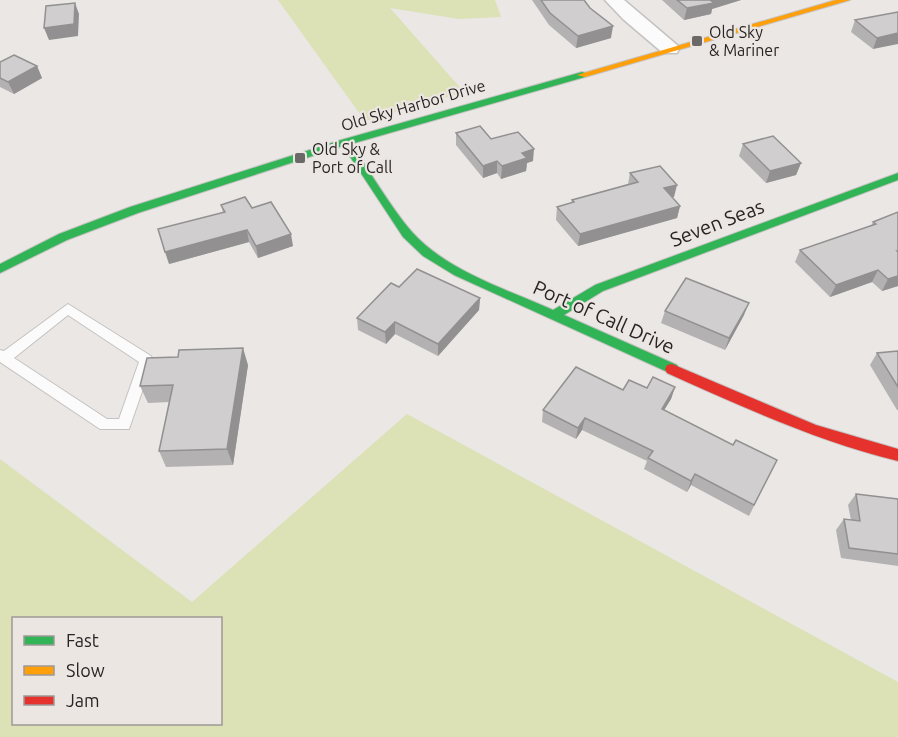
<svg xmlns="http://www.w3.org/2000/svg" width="898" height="737" font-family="Ubuntu,sans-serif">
	<rect width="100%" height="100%" fill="#eae7e5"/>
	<path fill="#dce1b6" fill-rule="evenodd" d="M278 0H495L501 17 459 19 390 8 464 92 365 121Z
		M407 414 898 682V737H0V459L192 602ZM220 618V724H14V618Z"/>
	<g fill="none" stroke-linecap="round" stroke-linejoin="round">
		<defs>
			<path id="lane" d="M68 304 151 356 153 360 129 429H100L0 362V350L4 351ZM68 315 139 362 119 419H107L14 358Z"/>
			<path id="street" d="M605 0H624L677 45 679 49 677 53H663L623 19Z"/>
			<path id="fast" d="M582 72 585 73V77L351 144C370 171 391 208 412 232 447 271 506 289 553 310L595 285 898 173V180L603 291 564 315 677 365 679 369 677 373 672 374 454 275 423 256 403 237 343 146 138 213 67 240 0 273V264L59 234 130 207 341 140Z"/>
			<path id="slow" d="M836 0H850L585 77 577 75Z"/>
			<path id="jam" d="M672 364 816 425 898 449V461C817 441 743 407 667 373L665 369 667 365Z"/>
		</defs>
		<use href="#lane" stroke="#c4c2c0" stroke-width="2"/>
		<use href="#street" stroke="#c4c2c0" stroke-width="3"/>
		<use href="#fast" stroke="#c4c2c0" stroke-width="2"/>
		<use href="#slow" stroke="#c4c2c0" stroke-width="2"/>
		<use href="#jam" stroke="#c4c2c0" stroke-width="2"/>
		<use href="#lane" fill="#fcfbfb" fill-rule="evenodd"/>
		<use href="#street" fill="#fcfbfb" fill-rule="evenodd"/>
		<use href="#fast" fill="#30b455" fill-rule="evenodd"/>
		<use href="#slow" fill="#ff9f0a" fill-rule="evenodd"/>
		<use href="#jam" fill="#e5322d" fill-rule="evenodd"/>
	</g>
	<path fill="#b3b1b1" d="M532 0H584L611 38 576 48 549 25Z
		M662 0H741L712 9 711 14 684 20Z
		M898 12 873 49 851 32 855 20Z
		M0 62 37 66 42 78 14 94 0 87Z
		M456 133 491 139 533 161 527 163 526 171 501 179 497 173 483 178 456 145Z
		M743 144 801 163 796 175 766 183 739 156Z
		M630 173 674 197H672L680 206 677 218 578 246 556 220 557 207 571 203 572 200 628 184Z
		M221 205 252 208 293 246 258 258 249 242 169 264 223 213Z
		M898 212V286L882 291 872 282 830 297 795 262 800 250 871 226 873 222Z
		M399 287 480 298 479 310 438 356 395 334 386 344 358 330 357 318Z
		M665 311 744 315 725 350 661 323Z
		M898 351V410H897L870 365 877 353Z
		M248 365 233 465 166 467 159 451 169 402 148 403 140 386Z
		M675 387 671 399 664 410 733 445 777 460 749 516 691 485 687 492 644 469 647 461 582 430 576 439 542 422 543 410 623 390Z
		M856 494 898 499V566L841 558 836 530 844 519 851 520 848 505Z"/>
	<path fill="#929090" d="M709 0H741L712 9 711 14 684 20 687 8Z
		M75 3 79 14 78 36 49 40 44 28Z
		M613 26 611 38 576 48 578 36Z
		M898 33V44L873 49 877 38Z
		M37 66 42 78 14 94 8 82Z
		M534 149 533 161 527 163 526 171 501 179 502 166 522 153Z
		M497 161V173L483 178V166Z
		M801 163 796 175 766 183 770 171Z
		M677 185 674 197 661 200 664 188Z
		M680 206 677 218 578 246 580 234Z
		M247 230 249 242 169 264 165 252Z
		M291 234 293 246 258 258 256 246Z
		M878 270 872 282 830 297 836 285Z
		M898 276V286L882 291 888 279Z
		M480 298 479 310 438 356V344Z
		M749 303 744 315 725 350 729 338Z
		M395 322V334L386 344 385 332Z
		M243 348 248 365 233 465 227 449Z
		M675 387 671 399 658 420 662 409Z
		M585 418 582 430 576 439 578 428Z
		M695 474 691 485 687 492 691 481Z"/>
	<path fill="#d0cece" stroke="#929090" stroke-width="1.5" d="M541 0H584L590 8 613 26 578 36 550 13Z
		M677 0H710L714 3 687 8Z
		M75 3 74 24 44 28 46 6Z
		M898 12V33L877 38 855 20Z
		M14 55 37 66 8 82 0 78V62Z
		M480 126 491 139 518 132 534 149 522 153 527 158 502 166 497 161 483 166 456 133Z
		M773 136 801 163 770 171 743 144Z
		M660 166 677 185 664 188 680 206 580 234 557 207 574 202 572 200 638 182 630 173Z
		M245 197 252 208 271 202 291 234 256 246 247 230 165 252 158 229 225 212 221 205Z
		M898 212V251H897L898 252V276L888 279 878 270 836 285 800 250 876 224 873 222Z
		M417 269 480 298 438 344 395 322 385 332 357 318 391 283 399 287Z
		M686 278 749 303 729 338 665 311Z
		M243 348 227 449 159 451 173 385 140 386 147 358 178 357 179 350Z
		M898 351V387L877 353Z
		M576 367 623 390 629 380 647 388 653 377 675 387 662 409 733 445 736 440 777 460 754 505 695 474 691 481 648 458 653 451 585 418 578 428 543 410Z
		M856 494 898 499V554L849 548 844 519 860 521Z"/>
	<g fill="#6b6968" stroke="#ece6e3" stroke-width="2">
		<rect x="691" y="35" width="12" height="12" rx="3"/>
		<rect x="294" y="152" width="12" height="12" rx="3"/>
	</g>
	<g text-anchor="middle" stroke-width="4.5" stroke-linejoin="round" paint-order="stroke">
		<g font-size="16" fill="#272524" stroke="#ece6e3" text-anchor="start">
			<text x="709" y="38">Old Sky<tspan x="709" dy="18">&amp; Mariner</tspan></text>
			<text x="312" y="155">Old Sky &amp;<tspan x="312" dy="18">Port of Call</tspan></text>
		</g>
		<g font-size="16" fill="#272524" stroke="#ece6e3">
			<text transform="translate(413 105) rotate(-16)" y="6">Old Sky Harbor Drive</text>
		</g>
		<g font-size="20" fill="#272524" stroke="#ece6e3">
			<text transform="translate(717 223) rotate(-21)" y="7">Seven Seas</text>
			<text transform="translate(604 317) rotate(24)" y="7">Port of Call Drive</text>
		</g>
	</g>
	<rect x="12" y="617" width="210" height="108" fill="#ece6e3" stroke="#9d9997" stroke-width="1.5"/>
	<rect x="24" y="636" width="30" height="9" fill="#30b455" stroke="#9d9997" stroke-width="1.5"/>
	<text x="66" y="647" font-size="18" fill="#272524">Fast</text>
	<rect x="24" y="666" width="30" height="9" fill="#ff9f0a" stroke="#9d9997" stroke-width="1.5"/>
	<text x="66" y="677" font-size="18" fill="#272524">Slow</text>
	<rect x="24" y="696" width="30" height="9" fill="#e5322d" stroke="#9d9997" stroke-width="1.5"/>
	<text x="66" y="707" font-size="18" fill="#272524">Jam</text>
</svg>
